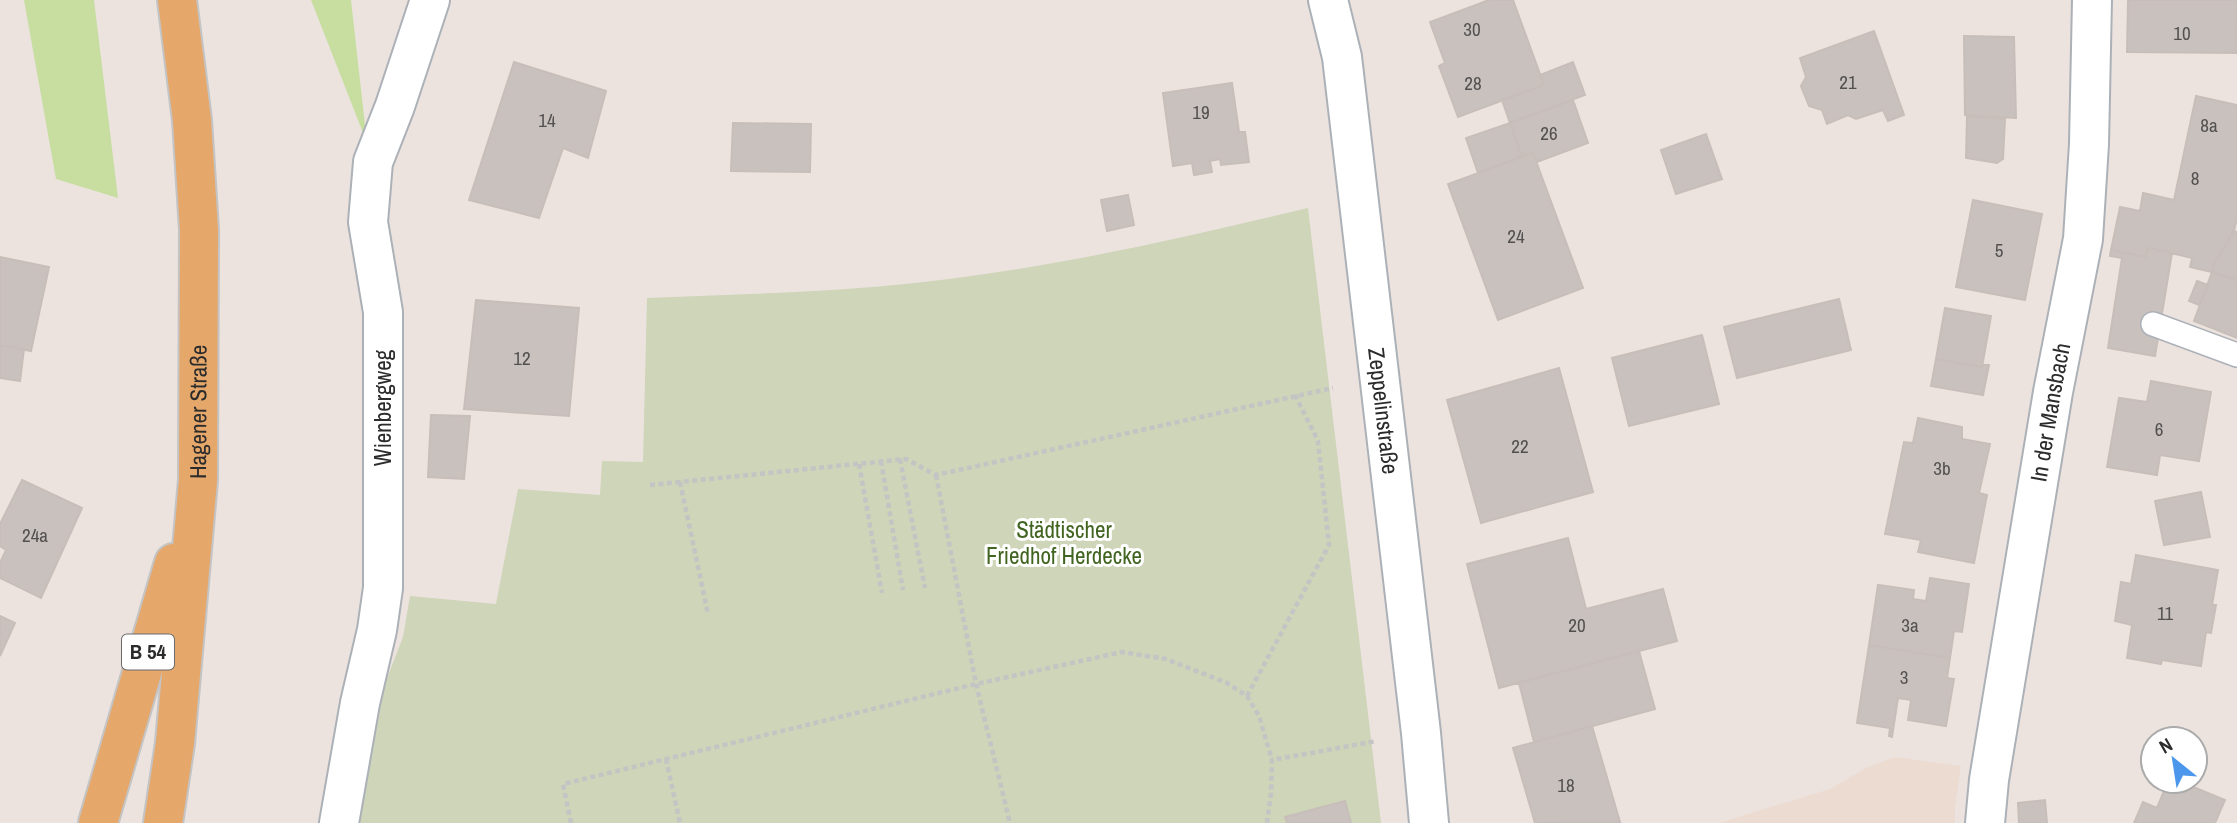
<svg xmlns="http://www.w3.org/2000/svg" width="2237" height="823" font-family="'Archivo Narrow',sans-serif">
	<rect width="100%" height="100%" fill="#ece3df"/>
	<path fill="#ecdbd0" d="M1895 757 1961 766 1955 807V823H1719L1830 789 1866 768Z"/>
	<path fill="#c7dea0" d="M24 0H94L118 198 56 179Z
		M311 0H351L367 143Z"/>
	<path fill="#ced5b8" d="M1308 208 1381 823H355L377 704 403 637 410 596 496 604 518 489 600 495 602 461 643 462 647 298C748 294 849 292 949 279 1070 264 1189 236 1308 208Z"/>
	<path fill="#c8c1be" stroke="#c8beb9" stroke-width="2" d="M1489 0H1513L1544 85 1458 117 1439 66 1445 63 1430 22Z
		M2128 0H2237L2236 53 2127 52Z
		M1874 31 1904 115 1888 121 1883 110 1856 119 1848 115 1827 124 1822 110 1809 106 1801 86 1806 77 1800 58Z
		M1964 36 2014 37 2016 118 1965 115Z
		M514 62 606 91 588 158 563 148 539 218 469 200Z
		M1573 62 1585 95 1510 123 1502 100 1544 85 1540 75Z
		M1232 83 1239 132H1245L1249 162 1221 165 1220 159 1210 161 1212 172 1194 175 1192 163 1173 166 1163 93Z
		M2196 96 2237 105V218L2234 231 2215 262 2212 272 2190 267 2192 258 2167 252 2148 248 2145 257 2111 250 2120 207 2140 211 2143 193 2174 200Z
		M1573 100 1588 143 1537 162 1533 153 1522 156 1510 123Z
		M1967 116 2005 119 2003 159 1997 163 1966 158Z
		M733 123 811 124 810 172 731 171Z
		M1510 123 1522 156 1478 173 1466 138Z
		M1706 134 1722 179 1676 194 1661 150Z
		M1533 153 1583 288 1498 320 1448 184Z
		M1128 195 1134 225 1107 231 1101 200Z
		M1973 200 2042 214 2025 300 1956 287Z
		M2234 231 2237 232V280L2212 272 2215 262Z
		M2148 248 2172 253 2155 356 2108 348 2122 258 2110 256 2111 250 2145 257Z
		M0 257 49 267 31 351 0 345Z
		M2212 272 2237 280V338L2194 321Z
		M2197 281 2208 285 2199 305 2189 301Z
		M1839 299 1851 350 1737 378 1724 327Z
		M476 300 579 308 569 416 464 409Z
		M1945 308 1991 316 1982 367 1936 359Z
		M1702 335 1719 404 1629 426 1612 358Z
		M0 345 24 349 20 381 0 378Z
		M1936 359 1982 367 1983 364 1989 365 1983 395 1931 386Z
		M1559 368 1593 492 1481 523 1447 400Z
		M2151 381 2211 392 2199 461 2160 455 2157 475 2107 467 2119 398 2147 402Z
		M431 415 470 416 464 479 428 477Z
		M1918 418 1962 427V439L1990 444 1979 493 1987 495 1974 563 1918 552 1921 540 1885 534 1904 442 1913 443Z
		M22 480 82 508 41 598 0 578V563L6 550 0 546V524Z
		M2201 492 2210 537 2164 545 2155 501Z
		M1568 538 1586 609 1663 589 1677 641 1499 688 1467 564Z
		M2136 555 2218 570 2212 605H2216L2211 633 2206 632 2201 666 2162 660 2161 664 2127 658 2132 625 2115 621 2121 582 2131 584Z
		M1930 578 1969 584 1962 632 1954 631 1950 658 1869 645 1878 585 1914 590 1913 599 1926 601Z
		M0 616 15 623 0 656Z
		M1869 645 1950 658 1947 678 1954 679 1946 726 1908 720 1911 700 1898 698 1892 737 1889 736 1890 728 1857 723Z
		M1639 651 1655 709 1534 742 1519 683Z
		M1592 726 1620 822 1535 823 1513 748Z
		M2168 781H2179L2225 800 2215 823H2134L2143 802 2157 808Z
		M2045 800 2047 823H2019L2018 803Z
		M1345 801 1351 823H1287L1285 817Z"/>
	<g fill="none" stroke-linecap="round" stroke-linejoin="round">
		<defs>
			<path id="lane" d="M2153 324 2237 355"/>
			<g id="street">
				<path id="s1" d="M1328 0 1342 57 1421 733 1429 823"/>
				<path d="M339 823 360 703 377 630 383 588V312L368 222 373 162 395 106 430 0"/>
				<path id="s2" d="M1985 823 1989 780 2053 392 2083 239 2089 144 2092 0"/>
			</g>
			<g id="primary">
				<path d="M98 823 174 563"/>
				<path id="s3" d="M163 823 175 743 198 480 199 230 192 120 177 0"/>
			</g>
		</defs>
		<use href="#lane" stroke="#acb1b7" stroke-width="26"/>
		<use href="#street" stroke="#acb1b7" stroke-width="42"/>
		<use href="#primary" stroke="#c4c4c4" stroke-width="42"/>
		<path stroke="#c4c4c4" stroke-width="4.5" stroke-dasharray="5 3.5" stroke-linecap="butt" d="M900 459 925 588
			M881 461 903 590
			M859 464 882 593
			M936 475 976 684 1010 823
			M680 482 708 614
			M650 485 906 459 936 475 1333 388
			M1247 696 1329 545 1318 441 1295 395
			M666 759 680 823
			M571 823 563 784 976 684 1122 652 1166 659 1227 683 1247 696 1259 716 1272 760
			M1267 823 1271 793 1272 760 1377 741"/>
		<use href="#lane" stroke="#fff" stroke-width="23"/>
		<use href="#street" stroke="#fff" stroke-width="38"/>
		<use href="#primary" stroke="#e6a76a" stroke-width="38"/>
	</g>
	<g text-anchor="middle" stroke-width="6" stroke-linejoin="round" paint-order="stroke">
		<g font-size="19" fill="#535150">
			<text x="1472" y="36">30</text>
			<text x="2182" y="40">10</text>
			<text x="1848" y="89">21</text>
			<text x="1473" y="90">28</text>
			<text x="1201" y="119">19</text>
			<text x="547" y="127">14</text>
			<text x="2209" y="132">8a</text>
			<text x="1549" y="140">26</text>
			<text x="2195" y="185">8</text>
			<text x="1516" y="243">24</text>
			<text x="1999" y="257">5</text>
			<text x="522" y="365">12</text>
			<text x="2159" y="436">6</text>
			<text x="1520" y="453">22</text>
			<text x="1942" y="475">3b</text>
			<text x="35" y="542">24a</text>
			<text x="2165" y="620">11</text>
			<text x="1577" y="632">20</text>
			<text x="1910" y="632">3a</text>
			<text x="1904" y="684">3</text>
			<text x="1566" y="792">18</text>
		</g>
		<rect fill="#fff" stroke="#6b6b6b" stroke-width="2" x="122" y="634.5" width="52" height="35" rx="5"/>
		<g font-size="21" font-weight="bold" fill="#2c2c2c">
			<text x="148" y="659">B 54</text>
		</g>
		<g font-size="23" fill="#2c2c2c" stroke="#fff">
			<text transform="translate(383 408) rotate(-90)" y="8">Wienbergweg</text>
			<text dy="8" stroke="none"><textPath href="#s1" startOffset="415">Zeppelinstraße</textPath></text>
			<text dy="8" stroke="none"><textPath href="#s3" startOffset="413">Hagener Straße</textPath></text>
			<text dy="8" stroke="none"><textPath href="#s2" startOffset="416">In der Mansbach</textPath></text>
		</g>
		<g font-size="23" fill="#416420" stroke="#fff">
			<text x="1064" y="538">Städtischer<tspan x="1064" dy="26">Friedhof Herdecke</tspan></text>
		</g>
	</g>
	<g transform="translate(2174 760) rotate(330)"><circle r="33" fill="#ffffff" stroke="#ababab" stroke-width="2"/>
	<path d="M0-5L12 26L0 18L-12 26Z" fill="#4c97ec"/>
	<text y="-10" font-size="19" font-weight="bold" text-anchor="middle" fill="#2c2c2c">N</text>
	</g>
</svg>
